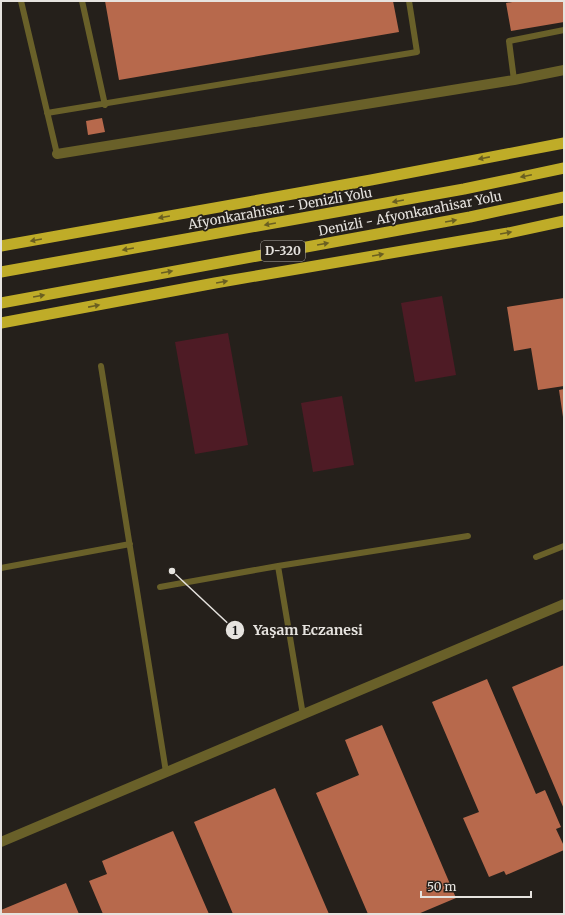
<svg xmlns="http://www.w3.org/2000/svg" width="565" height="915" font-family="Merriweather,serif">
	<rect width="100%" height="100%" fill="#25201b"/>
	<path fill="#4e1b25" d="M442 296 456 375 415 382 401 303Z
		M228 333 248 445 195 454 175 342Z
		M342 396 354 465 313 472 301 403Z"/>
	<path fill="#b7694c" d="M105 1H393L399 32 119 80Z
		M518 1H564V22L511 31 506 3Z
		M102 118 105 132 88 135 86 121Z
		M564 298V386L538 390 531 348 514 351 507 307Z
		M564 389V417H563L559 390Z
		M564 665V809L512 687Z
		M487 679 536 794 545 790 561 827 556 829 564 846V850L506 875 504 871 489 877 463 818 479 812 432 702Z
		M382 725 456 898 418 914H368L316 793 359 775 345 740Z
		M275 788 329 914H233L194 822Z
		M173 831 209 914H124V913L121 914H103L89 881 107 874 102 861Z
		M66 883 79 914H1V910Z"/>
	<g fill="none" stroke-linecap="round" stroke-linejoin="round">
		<path stroke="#696029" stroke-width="6" d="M21 1 57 154
			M82 1 105 105
			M514 80 509 41 564 30
			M47 113 417 52 409 1
			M101 366 166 772
			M536 557 564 546
			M278 566 303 715
			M1 568 130 544
			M160 587 278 566 468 536"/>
		<path stroke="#696029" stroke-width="10" d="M57 154 514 80 564 70
			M1 842 564 604"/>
		<path stroke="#bfac28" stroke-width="11" d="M1 246 371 180 564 143
			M1 272 464 189 564 168
			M1 303 470 217 564 197
			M1 323 215 283 508 233 564 221"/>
	</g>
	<defs><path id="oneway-solid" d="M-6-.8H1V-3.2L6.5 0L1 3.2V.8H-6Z"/></defs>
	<g fill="#6a5f21">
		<use href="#oneway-solid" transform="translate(484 158) rotate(169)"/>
		<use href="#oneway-solid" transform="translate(526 176) rotate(168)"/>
		<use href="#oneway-solid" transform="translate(398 201) rotate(170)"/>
		<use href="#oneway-solid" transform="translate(164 217) rotate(170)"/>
		<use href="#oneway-solid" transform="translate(451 221) rotate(-10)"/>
		<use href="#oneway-solid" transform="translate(270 224) rotate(170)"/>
		<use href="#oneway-solid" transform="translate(506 233) rotate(-10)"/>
		<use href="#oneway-solid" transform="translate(36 240) rotate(170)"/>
		<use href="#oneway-solid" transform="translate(323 244) rotate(-10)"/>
		<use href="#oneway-solid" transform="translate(128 249) rotate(170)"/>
		<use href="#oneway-solid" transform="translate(378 255) rotate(-10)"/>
		<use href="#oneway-solid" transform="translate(167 272) rotate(-10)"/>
		<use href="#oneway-solid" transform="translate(222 282) rotate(-10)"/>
		<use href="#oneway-solid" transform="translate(39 296) rotate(-10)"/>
		<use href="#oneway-solid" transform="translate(94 306) rotate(-11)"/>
	</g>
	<g text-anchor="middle" stroke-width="3.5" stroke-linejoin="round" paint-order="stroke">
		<rect fill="#25201b" stroke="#aca8a4" stroke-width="1" x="261" y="241" width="44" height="20" rx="3"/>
		<g font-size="12" font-weight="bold" fill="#e6e3df">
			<text x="283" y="255">D-320</text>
		</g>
		<g font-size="13" fill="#e6e3df" stroke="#25201b">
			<text transform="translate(280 208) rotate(-10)" y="5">Afyonkarahisar - Denizli Yolu</text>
			<text transform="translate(410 213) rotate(-11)" y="5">Denizli - Afyonkarahisar Yolu</text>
		</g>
	</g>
	<path fill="none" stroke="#e6e3df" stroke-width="1.5" d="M172 571L235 630"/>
	<g fill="#e6e3df" stroke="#25201b" stroke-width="1.5">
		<circle cx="172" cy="571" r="4"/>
		<circle cx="235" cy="630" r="10"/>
	</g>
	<g font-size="12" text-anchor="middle" font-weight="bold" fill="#111">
		<text x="235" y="635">1</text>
	</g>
	<g font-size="14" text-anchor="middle" font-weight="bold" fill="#e6e3df" stroke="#25201b" stroke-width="3.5" stroke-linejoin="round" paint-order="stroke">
		<text x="308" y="635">Yaşam Eczanesi</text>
	</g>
	<rect width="565" height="915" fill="none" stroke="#e6e3df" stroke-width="4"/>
	<path d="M421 891v6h110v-6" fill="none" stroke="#e6e3df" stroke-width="2"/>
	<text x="427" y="891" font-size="12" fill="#e6e3df" stroke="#25201b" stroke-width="3" paint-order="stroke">50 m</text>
</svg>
